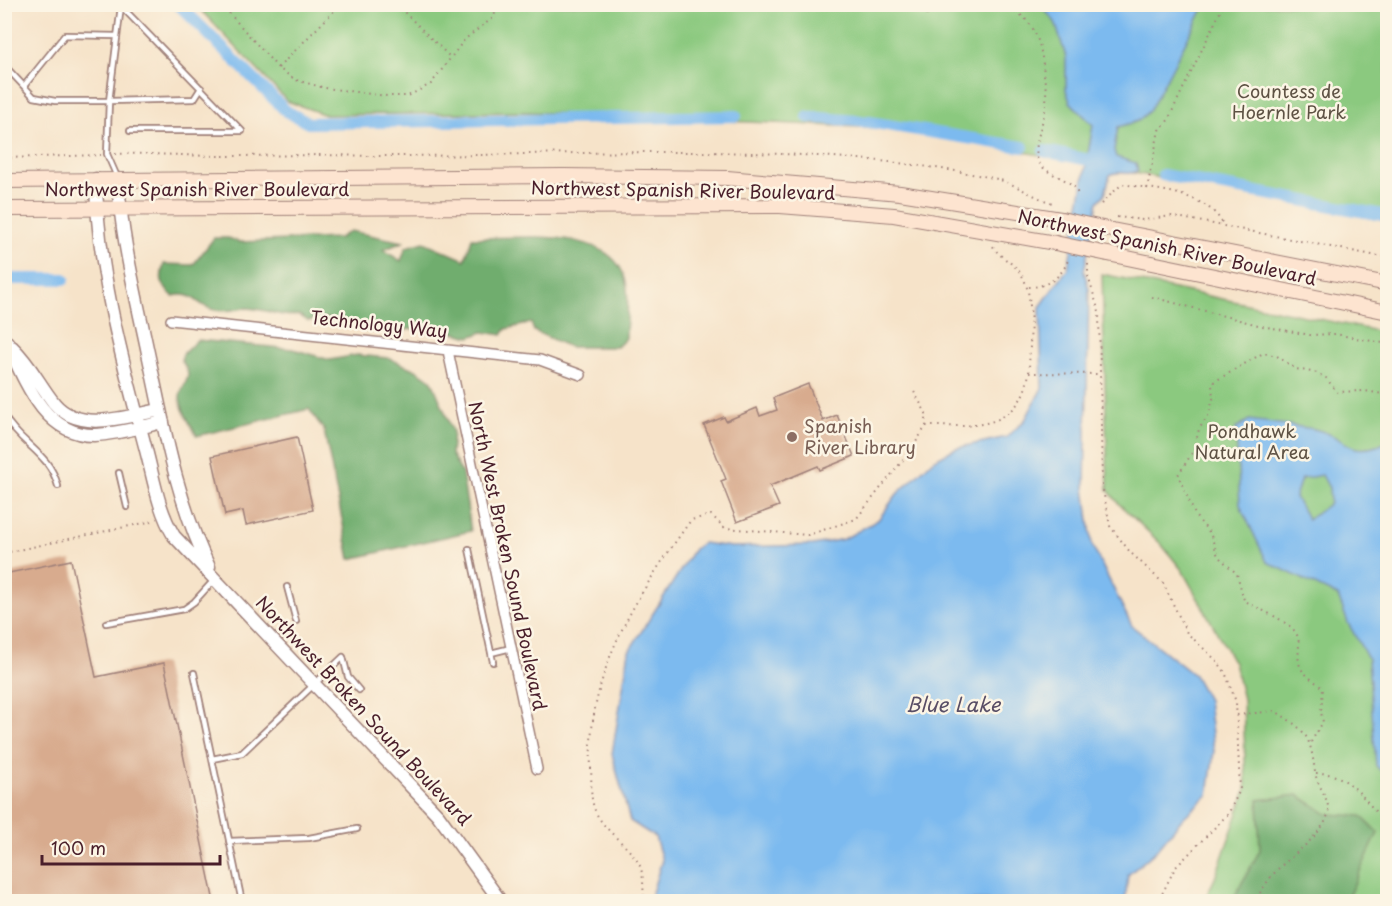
<svg xmlns="http://www.w3.org/2000/svg" width="1392" height="906" font-family="'Playpen Sans',sans-serif">
	<rect width="100%" height="100%" fill="#fcf5e5"/>
	<filter id="ink" filterUnits="userSpaceOnUse"><feTurbulence type="fractalNoise" baseFrequency=".0167" numOctaves="2"/><feDisplacementMap in="SourceGraphic" scale="12" xChannelSelector="R" yChannelSelector="G"/><feConvolveMatrix kernelMatrix="1 2 1 2 8 2 1 2 1" color-interpolation-filters="sRGB"/></filter>
	<filter id="wash" filterUnits="userSpaceOnUse"><feTurbulence type="fractalNoise" baseFrequency=".008" numOctaves="4" result="noise"/><feDisplacementMap in="SourceGraphic" scale="24" xChannelSelector="R" yChannelSelector="G"/><feGaussianBlur stdDeviation="1.35" result="paint"/><feColorMatrix in="noise" values="0 0 0 0 0 0 0 0 0 0 0 0 0 0 0 0 0 1.4 0 .05"/><feComposite in="paint" operator="in"/></filter>
	<g filter="url(#wash)">
		<rect width="100%" height="100%" fill="#f6e3c9"/>
		<path fill="#8bc97f" stroke="#6a7455" stroke-width="1.5" d="M196 5H1387V221L903 129 527 112 326 115 287 101Z
			M1102 274 1387 333V901H1204L1215 878 1246 790 1243 699 1234 663 1182 570 1161 544 1119 504 1108 490Z"/>
		<path fill="#70ad6e" stroke="#5d664c" stroke-width="1.5" d="M350 231 403 242 383 250 401 261 406 247 424 242 465 260 472 238C515 239 613 224 626 282 630 299 626 321 626 338L617 347H569L534 331 531 323 506 329 502 335 483 332 470 337 456 333 437 334 420 329 365 331 351 323 326 318 308 321 299 315C281 318 266 309 248 308 237 308 227 313 215 310 196 306 195 291 173 296 161 286 159 279 164 264L193 265 214 238H228L240 242 339 238Z
			M197 340 293 349 330 360 357 355 388 358 416 370 432 381 453 432 451 454 462 473 471 531 350 559 324 430 309 409 197 436C192 428 179 405 180 396 184 379 195 379 181 360L183 354Z
			M1298 795 1327 814 1361 816 1378 833 1346 901H1232L1260 850 1258 800Z"/>
		<path fill="#7bbaef" stroke="#626c8d" stroke-width="1.5" fill-rule="evenodd" d="M1041 5H1205L1150 110 1138 121 1118 127 1114 150 1116 157 1136 163 1138 171C1128 177 1120 169 1110 175L1105 194 1098 202 1084 271 1089 289 1085 487 1092 545 1132 626 1194 675 1208 700 1214 751 1208 795 1183 818 1155 852 1128 875 1125 901H654L651 896 662 860 655 837 630 821 612 754 629 651 694 549 703 543 732 547 813 545 844 539 878 520 897 494 933 460 956 448 1007 437 1025 420 1042 388 1040 307 1068 268 1093 125 1070 102 1066 90V57L1055 22Z
			M1249 420C1271 423 1293 425 1314 429 1349 436 1346 460 1387 442V777L1376 766 1368 659 1348 623 1338 596 1267 562 1240 505 1236 428ZM1322 475 1329 488 1330 503 1308 520 1295 497 1301 479Z"/>
		<g fill="none" stroke-linecap="round" stroke-linejoin="round">
			<path stroke="#7bbaef" stroke-width="12" d="M178 4 286 111 308 123 736 116
				M808 117 869 122 1023 147
				M1044 151 1104 163
				M1163 175 1388 216
				M4 279H64"/>
		</g>
		<g id="blocks">
			<path fill="#d8ab8e" d="M808 384 823 421 837 415 854 456 820 470 818 466 770 486 779 506 737 522 721 481 726 479 704 425 724 417 726 421 757 408 760 416 777 410 773 398Z
				M297 437 313 510 246 525 243 511 225 515 212 456Z
				M71 560 96 677 164 663 214 902H4V574Z"/>
		</g>
	</g>
	<g filter="url(#ink)">
		<use href="#blocks" fill-opacity="0" stroke="#a0817a" stroke-width="1.5"/>
		<g fill="none" stroke-linecap="round" stroke-linejoin="round">
			<defs>
				<path id="service" d="M1386 4 1388 65
					M4 65 34 97 55 101H109L107 154 118 179
					M24 86 65 35 117 36
					M130 131H242L121 6 109 101 194 99 201 88
					M4 416C22 446 49 452 58 486
					M119 473 127 507
					M469 549 493 662
					M287 587 296 621
					M106 623 184 609 194 602 215 579
					M491 653 511 648
					M194 673 242 902
					M212 759 242 753 343 657 348 677 359 690
					M229 841 309 838 357 829"/>
				<path id="minor" d="M171 320 540 360 581 375
					M448 351 537 769"/>
				<path id="tertiary" d="M96 179C97 270 123 362 146 450 154 480 158 509 174 536L438 815 501 902
					M118 179C121 238 136 295 148 353 164 427 176 499 209 567
					M7 342C25 381 44 435 94 435 117 434 141 427 163 422
					M12 347C30 364 39 384 54 403 80 434 127 416 160 410"/>
				<path id="secondary" d="M4 181 563 176 727 178 900 193 1061 219
					M4 209 780 206 894 215 1055 243
					M1112 230 1388 284
					M1108 254 1388 312"/>
			</defs>
			<use href="#service" stroke="#a0817a" stroke-width="8"/>
			<use href="#minor" stroke="#a0817a" stroke-width="12"/>
			<use href="#tertiary" stroke="#a0817a" stroke-width="15"/>
			<use href="#secondary" stroke="#a0817a" stroke-width="16"/>
			<path stroke="#a0817a" stroke-width="2" stroke-dasharray="1.5 4.5" stroke-linecap="butt" d="M221 4 278 68 296 80 325 88 387 96H408L431 84 465 39 493 18 499 4
				M396 4 450 57
				M898 4 928 14 959 4
				M993 4C1034 11 1041 39 1044 75 1045 84 1047 94 1046 103 1045 121 1034 139 1037 157 1040 177 1076 176 1078 196
				M278 68 341 4
				M115 154C152 153 189 156 225 156 273 156 320 154 368 156 574 157 791 137 993 178 1016 183 1033 198 1056 204
				M4 158 101 155
				M1147 189 1159 130 1167 122 1224 4
				M1101 204 1122 184C1155 190 1207 191 1224 226
				M1117 217 1143 220 1172 216 1388 258
				M1088 264V276L1099 312 1102 485 1110 526 1130 552 1163 583 1187 633 1217 661 1225 672 1236 702 1240 790 1228 814 1175 868 1158 902
				M1029 287C1047 287 1062 277 1068 260
				M1152 297 1262 326 1310 335 1335 334 1388 344
				M1029 373 1099 374
				M926 426C972 426 1020 432 1029 373 1029 345 1036 296 1021 274 1013 261 998 258 992 244
				M4 553 153 521
				M1237 715 1275 711C1307 731 1310 735 1315 772 1317 785 1326 794 1328 806 1333 828 1292 855 1279 868 1270 877 1261 890 1255 902
				M1311 742 1323 722 1321 712 1323 689C1317 682 1307 677 1302 670 1294 658 1303 645 1296 633 1288 620 1257 609 1244 600L1237 574 1218 556 1210 533 1196 517 1178 475 1194 450 1199 429 1208 416 1213 399 1212 383 1263 353 1277 356 1296 369 1317 373 1326 378 1337 392 1365 391 1388 395
				M1316 773C1352 772 1365 803 1388 825
				M644 902C643 890 644 876 640 866 629 843 599 830 593 804 590 793 592 779 591 768 586 672 637 595 691 520L711 515 725 528 808 535 856 519 911 450 926 426V413L913 390"/>
			<use href="#service" stroke="#fff" stroke-width="4.5"/>
			<use href="#minor" stroke="#fff" stroke-width="9"/>
			<use href="#tertiary" stroke="#fff" stroke-width="12"/>
			<use href="#secondary" stroke="#fde4d0" stroke-width="14"/>
			<defs>
				<path id="secondary-bridge" d="M1061 219 1112 230
					M1055 243 1108 254"/>
			</defs>
			<use href="#secondary-bridge" stroke="#a0817a" stroke-width="16" stroke-linecap="butt"/>
			<use href="#secondary-bridge" stroke="#fde4d0" stroke-width="14"/>
		</g>
	</g>
	<circle fill="#8d6e63" stroke="#fcf5e5" stroke-width="2" cx="792" cy="437" r="6"/>
	<g text-anchor="middle" stroke-width="5" stroke-linejoin="round" paint-order="stroke">
		<g font-size="18" fill="#5e5244" stroke="#fcf5e5">
			<text x="1289" y="98">Countess de<tspan x="1289" dy="21">Hoernle Park</tspan></text>
			<text x="1252" y="438">Pondhawk<tspan x="1252" dy="21">Natural Area</tspan></text>
		</g>
		<g font-size="18" fill="#4a1f2b" stroke="#fcf5e5">
			<text x="197" y="196">Northwest Spanish River Boulevard</text>
			<text transform="translate(683 191) rotate(1)" y="6">Northwest Spanish River Boulevard</text>
			<text transform="translate(1167 248) rotate(12)" y="6">Northwest Spanish River Boulevard</text>
			<text transform="translate(379 325) rotate(6)" y="6">Technology Way</text>
			<text transform="translate(507 556) rotate(78)" y="6">North West Broken Sound Boulevard</text>
			<text transform="translate(363 711) rotate(47)" y="6">Northwest Broken Sound Boulevard</text>
		</g>
		<g font-size="18" fill="#785e54" stroke="#fcf5e5" text-anchor="start">
			<text x="804" y="433">Spanish<tspan x="804" dy="21">River Library</tspan></text>
		</g>
		<g font-size="20" font-style="italic" fill="#594e66" stroke="#fcf5e5">
			<text x="953" y="712">Blue Lake</text>
		</g>
	</g>
	<rect width="1392" height="906" fill="none" stroke="#fcf5e5" stroke-width="24"/>
	<path d="M42 855v9h178v-9" fill="none" stroke="#4a1f2b" stroke-width="3"/>
	<text x="51" y="855" font-size="18" fill="#4a1f2b" stroke="#fcf5e5" stroke-width="4.5" paint-order="stroke">100 m</text>
</svg>
